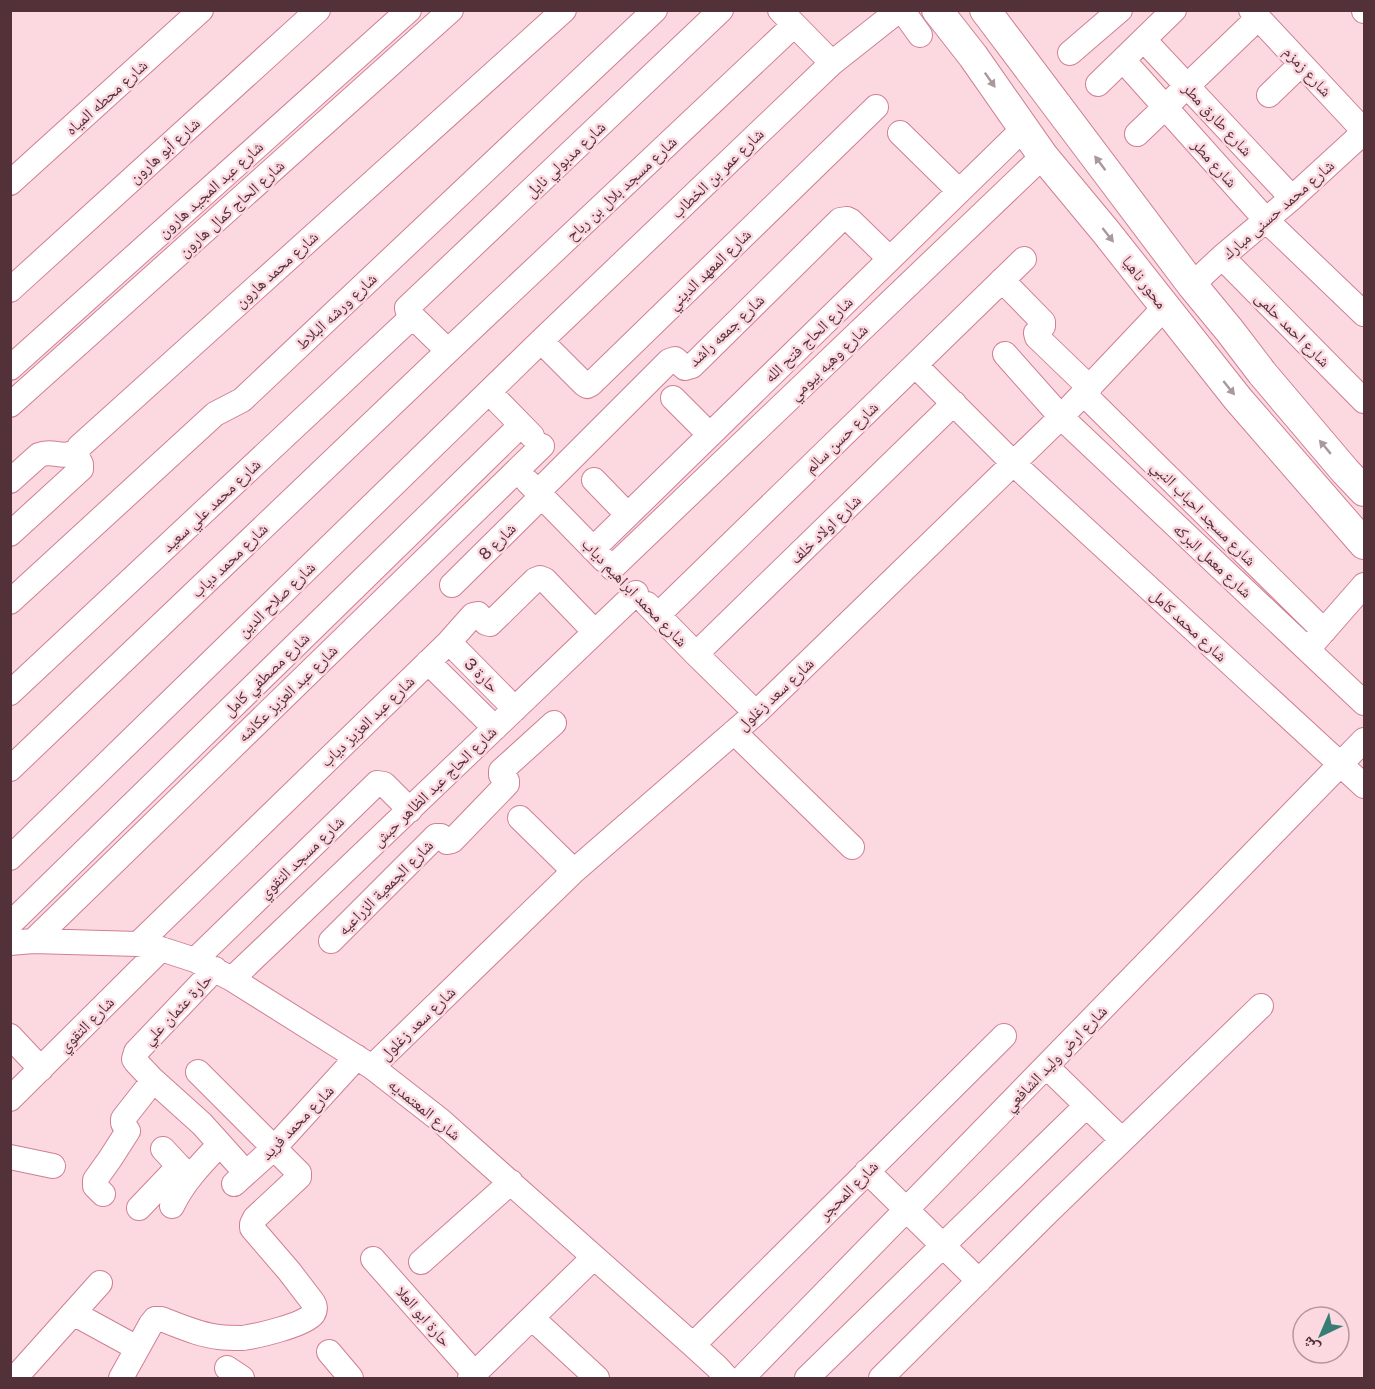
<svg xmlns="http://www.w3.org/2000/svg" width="1375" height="1389" font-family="'Public Sans','Noto Naskh Arabic',sans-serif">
	<rect width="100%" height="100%" fill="#fcd9e0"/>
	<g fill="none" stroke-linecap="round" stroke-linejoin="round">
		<defs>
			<path id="minor" d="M780 10 832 63
				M902 10 920 35
				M1251 10 1364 131
				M1364 10V11
				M1144 40 1292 198
				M1070 53 1120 10
				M1123 60 1266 220 1364 314
				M1098 84 1174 10
				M1269 95 1301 64
				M900 133 959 191
				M1137 134 1258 18
				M10 183 201 10
				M1222 257 1364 401
				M1002 280 1043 322V326L1036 333 1037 337 1090 388
				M1192 285 1222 257 1292 198 1364 132
				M10 290 318 10
				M541 341 584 384 587 386 591 384 876 107
				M448 351 408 312 407 308 721 10
				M1005 354 1061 417 1364 703
				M915 365 1014 464 1364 786
				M10 368 409 10
				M489 392 532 436
				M1084 394 1324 631
				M673 398 710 435
				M10 405 451 10
				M594 480 628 515
				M10 481 39 455C53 449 62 460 76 451
				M528 482 604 560
				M538 492 669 361 675 359 685 368 692 366 840 220 847 219 851 221 890 259
				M10 534 81 469V464L76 454 79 447 564 10
				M593 549 1023 129
				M612 568 1043 156
				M452 585 542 496
				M10 602 215 414 242 400 655 10
				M647 604 696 654 756 713
				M658 615 1024 259
				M1315 641 1364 585
				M449 642 515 709
				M696 654 954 403
				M428 662 495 728
				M10 693 412 317
				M734 732 852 847
				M10 769 448 351 794 25
				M520 818 574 871
				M10 858 541 341 832 63 899 10
				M10 924 521 425
				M33 941 542 446
				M331 941 436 836H441L447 842 452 841 507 784V781L501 775V771L554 723
				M10 943 33 941 138 944 161 949 195 960 232 979 372 1067 440 1120 693 1345 717 1367 727 1378
				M138 944 449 642 473 615 478 614 486 623 490 624 535 580 540 578 545 580 595 632
				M195 960 377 783 384 784 410 810
				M232 979 636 593
				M10 1036 41 1069
				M1046 1066 1122 1140
				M372 1067 574 871 756 713 1061 417 1165 307
				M152 1079 202 1124 246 1173
				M10 1099 161 949
				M163 1149 189 1177
				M10 1157 53 1166
				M867 1171 979 1281
				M234 1184 274 1148 357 1057
				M103 1194 95 1186V1180L110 1159 128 1131 123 1123V1119L152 1082V1079L136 1062 134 1059 136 1052 215 969
				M172 1206C184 1181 202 1163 220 1144
				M139 1208 179 1166
				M373 1259 475 1374
				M421 1262 511 1182
				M73 1313 137 1348
				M532 1318 597 1378
				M693 1345 1004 1036
				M329 1352 351 1378
				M227 1368 242 1378
				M745 1375 1364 740
				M15 1378 100 1283
				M121 1378 151 1324 155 1319H161C180 1326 199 1335 219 1337 227 1338 235 1338 243 1338 257 1336 305 1325 313 1314 316 1309 315 1305 312 1301L289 1271 252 1228V1224L255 1218 299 1177V1173L198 1072
				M470 1378 594 1257
				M807 1378 1086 1106
				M881 1378 1049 1211 1261 1006"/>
			<path id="major" d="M937 10 973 56 1043 156 1106 232 1238 399 1364 544
				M985 10 1192 285 1230 331 1262 373 1345 471 1364 491"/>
		</defs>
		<use href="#minor" stroke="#d07f93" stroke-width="26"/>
		<use href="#major" stroke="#d07f93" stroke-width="32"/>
		<use href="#minor" stroke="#fff" stroke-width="24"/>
		<use href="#major" stroke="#fff" stroke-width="30"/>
	</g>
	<defs><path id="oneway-solid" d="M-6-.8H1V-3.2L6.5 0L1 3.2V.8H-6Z" transform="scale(1.5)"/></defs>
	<g fill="#a9989c">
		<use href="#oneway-solid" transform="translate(990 80) rotate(55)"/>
		<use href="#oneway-solid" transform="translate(1100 163) rotate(-127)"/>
		<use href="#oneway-solid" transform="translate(1108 235) rotate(52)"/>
		<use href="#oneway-solid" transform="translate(1229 388) rotate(51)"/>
		<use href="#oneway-solid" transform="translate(1325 447) rotate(-130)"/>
	</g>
	<g text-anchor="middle" stroke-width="5" stroke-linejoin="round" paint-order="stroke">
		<g font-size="16" fill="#533139" stroke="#fcd9e0">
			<text transform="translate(1308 71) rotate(47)" y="6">شارع زمزم</text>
			<text transform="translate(106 97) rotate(-42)" y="6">شارع محطه المياه</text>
			<text transform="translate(1218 119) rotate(47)" y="6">شارع طارق مطر</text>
			<text transform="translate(164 150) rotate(-42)" y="6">شارع أبو هارون</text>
			<text transform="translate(565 159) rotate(-43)" y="6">شارع مدبولي نايل</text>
			<text transform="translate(1215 163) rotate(48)" y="6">شارع مطر</text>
			<text transform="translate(717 173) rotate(-44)" y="6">شارع عمر بن الخطاب</text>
			<text transform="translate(621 188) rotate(-43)" y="6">شارع مسجد بلال بن رباح</text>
			<text transform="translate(210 189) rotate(-42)" y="6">شارع عبد المجيد هارون</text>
			<text transform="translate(231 208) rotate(-42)" y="6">شارع الحاج كمال هارون</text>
			<text transform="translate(1278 209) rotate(-41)" y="6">شارع محمد حسنى مبارك</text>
			<text transform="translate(276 269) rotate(-42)" y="6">شارع محمد هارون</text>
			<text transform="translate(709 269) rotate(-44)" y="6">شارع المعهد الديني</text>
			<text transform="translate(1145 282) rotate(52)" y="6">محور ناهيا</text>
			<text transform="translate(336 311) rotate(-43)" y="6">شارع ورشه البلاط</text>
			<text transform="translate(1293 329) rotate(45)" y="6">شارع احمد حلمى</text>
			<text transform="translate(726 330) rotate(-43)" y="6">شارع جمعه راشد</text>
			<text transform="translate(808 339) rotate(-44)" y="6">شارع الحاج فتح الله</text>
			<text transform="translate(828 362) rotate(-44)" y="6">شارع وهبه بيومي</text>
			<text transform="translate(841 437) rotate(-44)" y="6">شارع حسن سالم</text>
			<text transform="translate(211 505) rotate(-43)" y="6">شارع محمد علي سعيد</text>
			<text transform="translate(1204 513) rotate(45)" y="6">شارع مسجد احباب النبي</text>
			<text transform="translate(825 529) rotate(-44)" y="6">شارع اولاد خلف</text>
			<text transform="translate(497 541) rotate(-45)" y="6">شارع 8</text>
			<text transform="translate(229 560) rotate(-44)" y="6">شارع محمد دياب</text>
			<text transform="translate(1213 560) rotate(43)" y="6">شارع معمل البركه</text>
			<text transform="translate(635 592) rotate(46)" y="6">شارع محمد ابراهيم دياب</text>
			<text transform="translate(276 599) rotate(-44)" y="6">شارع صلاح الدين</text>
			<text transform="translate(1189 625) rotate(43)" y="6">شارع محمد كامل</text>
			<text transform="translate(266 674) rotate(-44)" y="6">شارع مصطفي كامل</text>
			<text transform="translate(482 675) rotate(45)" y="6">حارة 3</text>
			<text transform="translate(287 693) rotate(-44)" y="6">شارع عبد العزيز عكاشه</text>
			<text transform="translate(775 694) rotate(-43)" y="6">شارع سعد زغلول</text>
			<text transform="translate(367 721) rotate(-44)" y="6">شارع عبد العزيز دياب</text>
			<text transform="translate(434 786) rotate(-44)" y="6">شارع الحاج عبد الظاهر حبش</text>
			<text transform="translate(301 857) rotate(-44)" y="6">شارع مسجد التقوي</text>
			<text transform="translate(385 887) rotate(-45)" y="6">شارع الجمعية الزراعيه</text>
			<text transform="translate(177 1009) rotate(-46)" y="6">حارة عثمان علي</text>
			<text transform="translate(417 1023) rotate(-44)" y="6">شارع سعد زغلول</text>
			<text transform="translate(86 1024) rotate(-45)" y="6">شارع التقوي</text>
			<text transform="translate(1055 1058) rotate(-46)" y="6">شارع ارض وليد الشافعي</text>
			<text transform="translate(425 1109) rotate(39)" y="6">شارع المعتمديه</text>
			<text transform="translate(297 1122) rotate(-46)" y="6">شارع محمد فريد</text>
			<text transform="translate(848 1190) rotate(-45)" y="6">شارع المحجر</text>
			<text transform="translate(424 1316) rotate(49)" y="6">حارة ابو العلا</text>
		</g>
	</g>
	<rect width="1375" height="1389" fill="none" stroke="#533139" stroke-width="24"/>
	<g transform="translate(1321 1335) rotate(224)"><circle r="28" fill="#fcd9e0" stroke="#b8969d" stroke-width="1.5"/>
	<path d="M0-4.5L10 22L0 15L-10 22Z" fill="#377d75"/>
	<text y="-9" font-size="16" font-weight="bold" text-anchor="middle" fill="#533139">ش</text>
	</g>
</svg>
